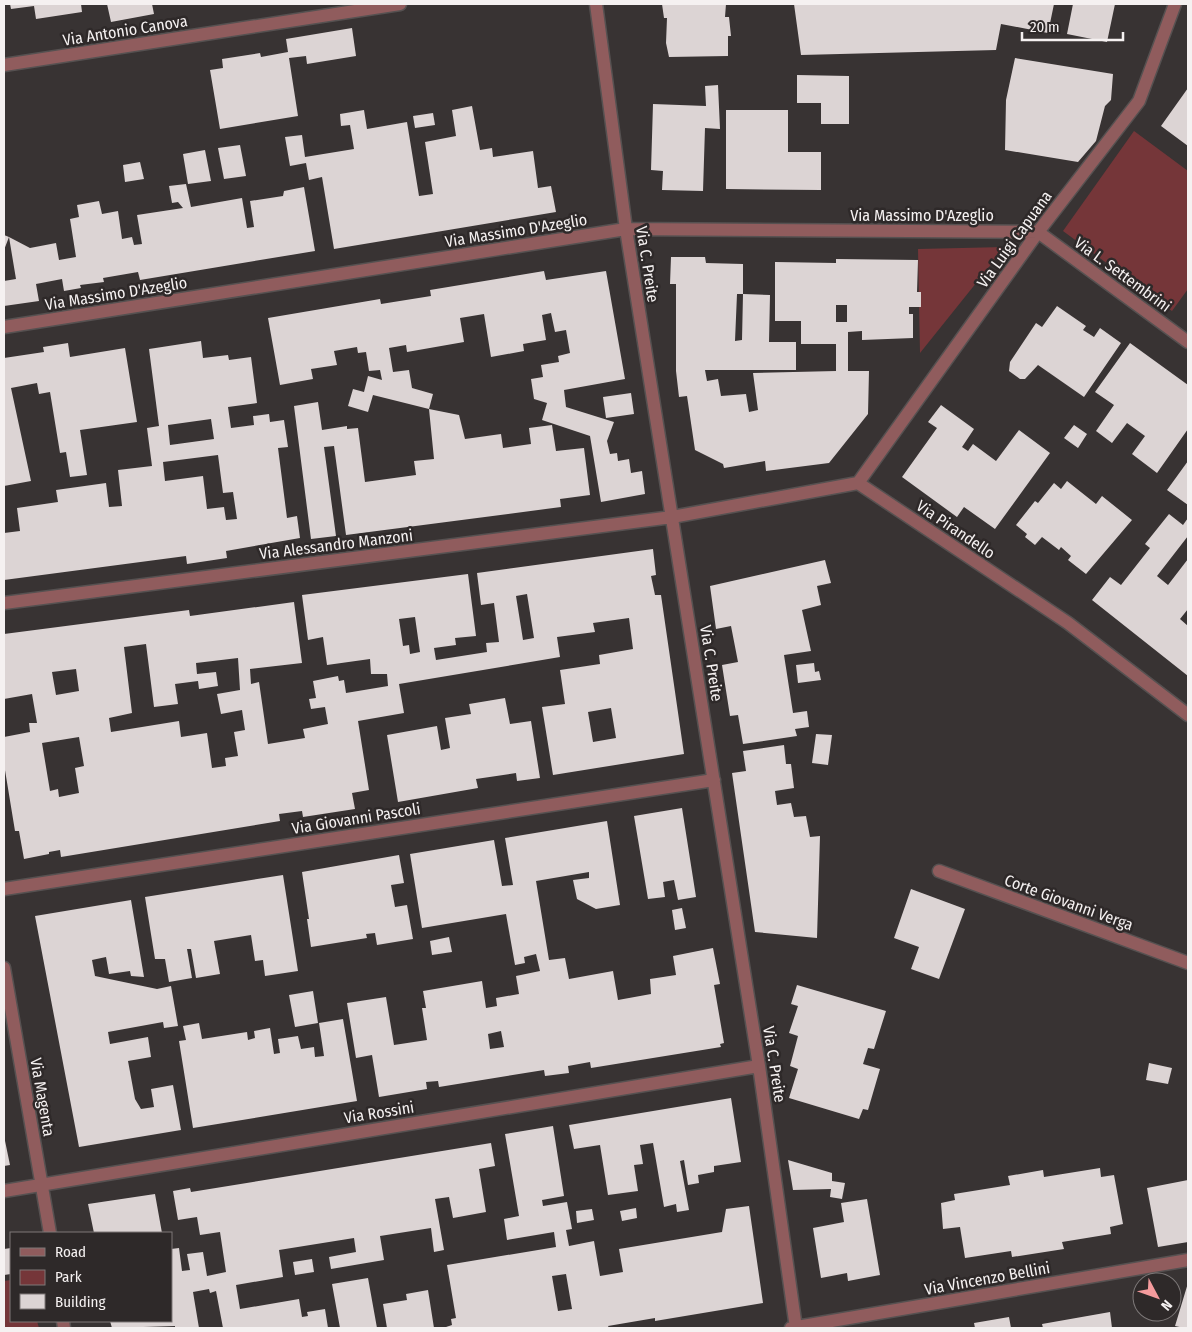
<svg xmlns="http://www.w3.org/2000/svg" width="1192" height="1332" font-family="'Fira Sans Condensed',sans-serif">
	<rect width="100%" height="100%" fill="#383333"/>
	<path fill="#753639" d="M1134 131 1188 171V289L1172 311 1063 231Z
		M1005 247 920 353 918 249Z
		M11 1280V1321H37L39 1328H4V1281Z"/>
	<path fill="#dcd4d4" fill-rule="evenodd" d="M10 4H81L82 12 36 19 34 6 11 9Z
		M107 4H152L154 14 111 22Z
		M662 4H726L725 17H729L731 36H728V56L669 57 666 43 667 18H664Z
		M794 4H1054L1048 33 1001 24 996 50 801 55Z
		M1073 4H1115L1107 42 1067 34Z
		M352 28 356 56 307 64 306 56 289 58 298 116 220 129 210 70 223 68 222 59 260 53 261 57 288 52 286 39Z
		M1015 58 1113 74 1111 100 1105 106 1096 141 1078 162 1005 150 1006 100Z
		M797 75 849 76V124H821V103H797Z
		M718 85 720 129 705 128 703 191 662 190 663 171 651 170 653 104 706 106 705 86Z
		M1188 88V146L1161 126Z
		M472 106 480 150 492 148 493 157 533 151 538 188 551 186 556 212 334 249 322 177 309 180 306 163 290 166 285 137 302 135 305 157 354 149 350 125 341 126 340 114 364 110 367 129 407 122 419 196 433 194 425 142 456 136 452 110Z
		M726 110H788V152H821V190L726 189Z
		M433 113 435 125 415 128 413 116Z
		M240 145 246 176 224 179 218 148Z
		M205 150 211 181 188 184 183 154Z
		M140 162 144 179 125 182 123 165Z
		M186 184 191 207 242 198 247 228 254 227 250 201 283 196 284 191 304 187 315 251 140 280 138 272 103 278 104 282 80 285 81 288 64 291 62 279 36 284 39 301 4 306V281L16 279 9 237 4 250V235L9 237 30 248 56 243 59 260 76 257 70 219 79 217 77 205 99 201 102 214 118 211 122 239 132 237 134 245 142 244 137 215 183 208 178 202 172 203 169 186Z
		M671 257H705L706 263 743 264V294L770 295 769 342H796V370H705L707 381 718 379 721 396 746 394 749 412 758 410 753 373 836 371V344H801V321H775V262L836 263V259L918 260 917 292H921V307H909V314H913V338L862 340V331L848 332V371H869L868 414 829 463 766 471 765 461 724 468 723 464 695 450 687 396 679 397 676 371V284H670ZM737 294H743L742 340 735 341ZM836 305H847V322H836Z
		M544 271 546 280 606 271 625 379 564 390 566 407 614 422 607 441 610 454 617 453 618 461 629 459 631 473 642 471 645 494 601 502 590 436 542 420 547 403 534 399 531 379 543 377 541 365 559 362 558 356 570 353 566 330 555 332 551 313 542 315 546 340 523 344 524 351 491 357 484 314 460 318 464 342 407 352 406 345 389 348 393 372 409 370 412 388 433 394 429 409 373 395 368 412 348 406 353 389 364 392 368 376 382 380 380 370 369 371 366 352 358 353 357 347 334 351 337 365 311 369 313 379 280 385 268 318 380 299 381 304 431 296 430 290Z
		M1057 306 1086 326 1083 330 1094 337 1100 328 1121 343 1084 397 1038 365 1025 379H1020L1009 371 1010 362 1036 323 1042 327Z
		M201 341 203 358 228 355 229 360 251 357 257 403 228 407 231 428 254 425 253 416 269 414 270 422 284 420 288 447 278 448 287 518 297 516 300 538 226 551 227 558 187 564 186 556 4 580V533L20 531 17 508 58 502 56 490 106 483 109 507 122 506 118 470 152 466 147 428 159 426 149 349ZM211 419 214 439 170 445 168 425ZM218 455 223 493 233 492 237 519 226 520 224 507 207 509 203 476 165 481 163 462Z
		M68 343 70 357 125 348 137 422 80 430 87 475 70 477 66 452 60 453 50 392 39 394 37 383 11 388 31 481 4 486V358L44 352 43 347Z
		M1130 343 1188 385V429L1157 473 1132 454 1145 436 1127 423 1112 443 1096 431 1114 405 1095 392Z
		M631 393 634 414 606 418 603 397Z
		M318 402 322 430 347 426V429L358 428 365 482 416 475 414 461 434 459 429 409 459 415 465 439 501 434 503 448 531 444 529 428 552 425 556 451 584 448 590 495 560 499 561 507 346 535 334 446 324 447 336 536 311 539 294 406Z
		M941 405 974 429 962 447 968 451 973 444 996 461 1019 430 1050 453 995 529 964 507 957 517 902 477 937 428 928 422Z
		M1074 425 1087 434 1078 448 1064 438Z
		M1188 461V505L1167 490Z
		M1067 481 1096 504 1102 496 1132 520 1086 574 1068 560 1071 556 1061 547 1059 550 1042 537 1035 545 1025 537 1027 534 1016 525 1035 501 1038 503 1054 483 1061 489Z
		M1169 514 1183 525 1188 518V536L1157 576 1168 585 1188 559V609L1180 619 1188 626V676L1092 600 1110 577 1121 585 1150 548 1145 544Z
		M653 549 656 575 651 576 655 595H661L684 754 553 775 542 707 565 704 560 670 600 664 599 655 633 649 629 618 593 623 595 632 557 637 560 657 399 684 404 713 358 721 369 790 352 793 355 809 303 817 302 811 279 814 280 821 61 857 60 850 49 852V854L24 859 19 831H15L4 764V737L30 732 29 723H37L32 694 4 699V634L189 610 190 616 294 602 302 663 250 669 251 684 259 682 268 744 305 738 303 729 328 724 325 707 311 709 309 699 316 698 313 681 338 676 339 681 344 680 346 693 388 686 387 674H371L370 659 327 665 323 637 308 640 302 595 468 574 476 636 455 638 456 645 434 648 436 660 487 652 486 643 499 642 494 603 481 605 477 573ZM527 594 534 638 523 640 516 596ZM415 617 420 652 410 654 409 645 403 646 399 619ZM146 644 154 707 178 704 175 684 198 681 199 689 218 686 216 672 197 674 196 663 238 658 240 690 217 694 221 714 242 710 245 730 234 732 238 756 225 758 226 766 212 768 207 733 181 737 179 721 111 732 109 718 132 713 124 647ZM76 669 79 691 56 695 52 672ZM611 708 616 738 593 742 588 712ZM79 737 84 766 75 768 79 793 59 797 58 789 50 791 42 743Z
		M825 560 831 583 817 586 821 605 802 610 811 651 784 655 793 713 807 711 809 727 795 729 797 736 743 744 738 715 730 716 722 665 738 662 731 626 716 629 710 586Z
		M814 663 815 672 819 671 821 680 798 683 796 665Z
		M505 698 510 724 531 721 540 778 517 781 516 773 476 779 478 788 398 802 387 735 437 726 441 750 450 748 445 718 471 714 469 704Z
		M816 734 832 735 828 765 812 763Z
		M784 745 786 764H791L794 788 775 791 777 805 791 803 794 817 806 816 810 837 820 836 817 938 755 932 732 773 746 771 743 751Z
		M682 808 696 897 678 900 674 880 663 882 665 897 648 899 634 816Z
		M607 821 620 905 596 909 577 899 573 880 589 878V872L536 881 549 960 565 958 569 979 613 971 618 1000 651 994 650 979 676 975 673 956 713 948 720 984 714 985 724 1043 720 1044 721 1047 591 1068 590 1062 568 1066 569 1073 545 1076 544 1070 439 1087 438 1081 426 1082 427 1089 379 1097 372 1055 356 1058 347 1003 386 997 394 1045 427 1040 422 1008H426L423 991 482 981 486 1008 497 1006 496 998 519 994 516 976 540 971 536 954 524 957 525 963 515 965 506 914 422 928 410 854 494 840 502 886 513 885 505 838ZM501 1031 504 1047 490 1049 488 1034Z
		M399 855 404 883 391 885 395 907 407 905 413 939 377 945 375 933 366 934 367 938 311 947 307 919H309L302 872Z
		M283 875 298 971 265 976 263 960 255 961 251 935 214 941 220 974 196 978 191 949H187L192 978 169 982 165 959H155L145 897Z
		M911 889 965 909 939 979 911 969 919 947 894 938Z
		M131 900 144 977 131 976 130 971 109 974 106 957 92 960 95 976 157 989 171 986 178 1026 164 1028 163 1022 108 1032 110 1044 148 1037 151 1057 128 1061 135 1099 141 1109 154 1107 151 1089 173 1085 181 1130 79 1147 35 916Z
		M682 908 686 928 675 930 672 910Z
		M449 937 452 952 432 955 430 941Z
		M797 985 886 1011 874 1049 868 1048 863 1064 880 1069 868 1110 863 1109 859 1119 789 1098 798 1069 790 1066 798 1036 789 1033 798 1006 791 1004Z
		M313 991 318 1023 295 1027 289 995Z
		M343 1019 357 1101 193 1128 179 1041 186 1040 183 1026 199 1023 202 1039 247 1032 248 1040 255 1038 254 1031 270 1028 274 1054 280 1053 278 1039 298 1036 301 1049 314 1047 315 1057 324 1056 319 1023Z
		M1149 1063 1172 1068 1168 1084 1146 1080Z
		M731 1098 741 1162 714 1166V1172L698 1175 699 1183 688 1185 684 1160 680 1161 689 1210 677 1212 676 1204 664 1207 653 1143 640 1145 643 1164 634 1165 638 1191 608 1195 600 1145 574 1149 569 1125Z
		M553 1126 564 1196 542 1200 543 1206 567 1202 572 1229 566 1230 569 1246 594 1241 600 1276 623 1272 619 1249 722 1232 726 1209 749 1206 763 1303 655 1321V1318L608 1326 609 1328H443L452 1325 451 1319 456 1318 447 1265 556 1247 554 1232 507 1240 504 1219 519 1216 505 1134ZM566 1274 572 1309 558 1311 552 1276Z
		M4 1136 10 1165 4 1166Z
		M491 1143 495 1166 479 1169 486 1212 453 1218 449 1197 435 1199 444 1250 434 1252 431 1228 380 1236 384 1260 331 1269 329 1257 356 1252 354 1238 279 1250 283 1277 236 1285 240 1309 299 1299 302 1317 308 1316 307 1312 325 1309 328 1328H223L216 1291 210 1293 209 1289 193 1292 199 1328H175V1326L112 1328 110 1321H171V1249L179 1248 182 1271 190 1270 187 1254 203 1252 207 1276 226 1272 220 1232 200 1235 197 1217 178 1220 173 1191 190 1188 191 1192Z
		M788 1160 832 1173V1181L845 1183 842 1199 830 1197 831 1189 793 1190Z
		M1100 1168 1101 1177 1114 1175 1123 1224 1110 1227 1111 1234 1062 1242 1064 1249 1012 1257 1011 1251 965 1258 960 1227 943 1229 941 1203 955 1200 954 1194 1010 1185 1008 1176 1043 1170 1044 1177Z
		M1188 1180V1242L1158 1247 1147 1188Z
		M155 1194 162 1233H94L88 1204Z
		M867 1199 880 1275 848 1281 847 1273 821 1278 813 1228 844 1222 841 1203Z
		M636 1208 637 1218 622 1221 620 1211Z
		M592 1209 594 1220 577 1223 576 1211Z
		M11 1248V1274L4 1275V1249Z
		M312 1259 314 1272 295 1275 293 1262Z
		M368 1278 377 1328H340L332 1284Z
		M1188 1283V1328H1184L1175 1326Z
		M428 1290 434 1328H387L383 1304 407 1300 406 1294Z
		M1110 1312 1112 1328H1043L1042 1324Z
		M1009 1317 1011 1328H975L974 1323Z"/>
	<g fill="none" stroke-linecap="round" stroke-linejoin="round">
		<defs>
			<path id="minor" d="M596 4 626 229 759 1066 796 1328
				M4 65 400 4
				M1038 232 1188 342
				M4 327 626 229 1038 232
				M858 483 1038 232 1139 101 1175 4
				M4 603 672 517 858 483 1068 623 1188 715
				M939 871 1188 963
				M4 889 714 780
				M4 968 50 1233
				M4 1191 759 1066
				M63 1321 64 1328
				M791 1328 1188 1260"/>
		</defs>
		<use href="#minor" stroke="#565151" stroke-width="15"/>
		<use href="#minor" stroke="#905c5d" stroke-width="12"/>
	</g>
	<g text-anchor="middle" stroke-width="5" stroke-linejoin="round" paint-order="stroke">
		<g font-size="16" fill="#f5f1f1" stroke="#2e2929">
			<text transform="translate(125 30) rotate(-9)" y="6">Via Antonio Canova</text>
			<text x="922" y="221">Via Massimo D'Azeglio</text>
			<text transform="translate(516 230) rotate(-9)" y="6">Via Massimo D'Azeglio</text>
			<text transform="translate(1014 239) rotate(-54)" y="6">Via Luigi Capuana</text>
			<text transform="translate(648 264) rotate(81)" y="6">Via C. Preite</text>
			<text transform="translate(1123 274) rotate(36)" y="6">Via L. Settembrini</text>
			<text transform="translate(116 293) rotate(-9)" y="6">Via Massimo D'Azeglio</text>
			<text transform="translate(956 529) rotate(34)" y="6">Via Pirandello</text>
			<text transform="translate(336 544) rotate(-7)" y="6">Via Alessandro Manzoni</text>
			<text transform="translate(712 663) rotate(81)" y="6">Via C. Preite</text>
			<text transform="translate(356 818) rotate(-9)" y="6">Via Giovanni Pascoli</text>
			<text transform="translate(1069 902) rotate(20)" y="6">Corte Giovanni Verga</text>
			<text transform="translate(775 1064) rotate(81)" y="6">Via C. Preite</text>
			<text transform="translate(43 1097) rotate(80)" y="6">Via Magenta</text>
			<text transform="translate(379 1112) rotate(-9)" y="6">Via Rossini</text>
			<text transform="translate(987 1278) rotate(-10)" y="6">Via Vincenzo Bellini</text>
		</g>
	</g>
	<rect width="1192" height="1332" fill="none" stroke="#f5f1f1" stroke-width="10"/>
	<rect x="10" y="1232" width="162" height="90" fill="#2e2929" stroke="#7e7979"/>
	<rect x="20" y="1248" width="25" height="8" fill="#905c5d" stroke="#7e7979"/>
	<text x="55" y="1257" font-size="15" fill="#f5f1f1">Road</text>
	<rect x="20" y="1270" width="25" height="15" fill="#753639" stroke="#7e7979"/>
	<text x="55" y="1282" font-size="15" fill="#f5f1f1">Park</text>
	<rect x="20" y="1294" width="25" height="15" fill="#dcd4d4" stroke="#7e7979"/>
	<text x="55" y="1307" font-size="15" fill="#f5f1f1">Building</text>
	<g transform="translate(1157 1297) rotate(131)"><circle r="24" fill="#2e2929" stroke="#7e7979"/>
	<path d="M0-4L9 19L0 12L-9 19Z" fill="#f59b9d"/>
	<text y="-8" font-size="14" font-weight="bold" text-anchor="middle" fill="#f5f1f1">N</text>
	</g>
	<path d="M1022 32v8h101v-8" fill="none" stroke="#f5f1f1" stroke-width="2.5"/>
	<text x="1030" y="32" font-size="15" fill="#f5f1f1" stroke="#2e2929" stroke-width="4" paint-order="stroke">20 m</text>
</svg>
